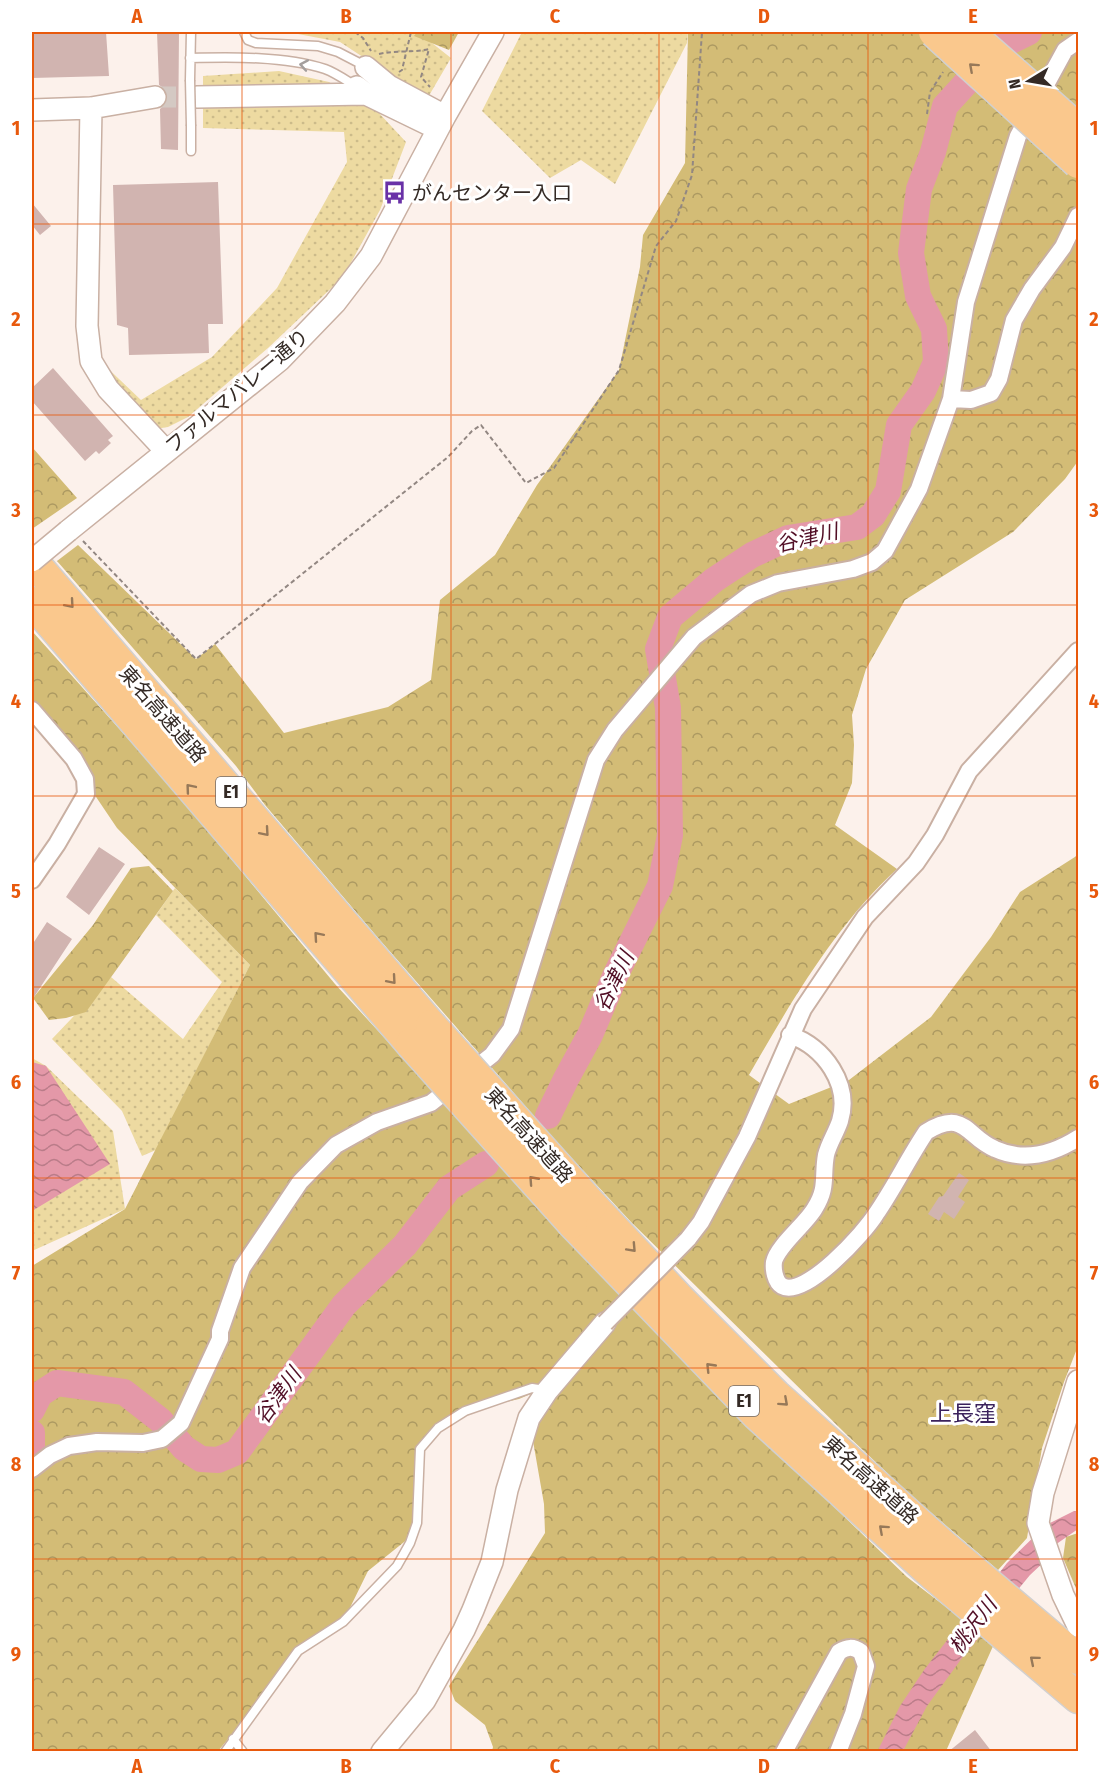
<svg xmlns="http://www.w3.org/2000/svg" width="1110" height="1783" font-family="'Fira Sans Condensed','Noto Sans JP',sans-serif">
	<defs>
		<pattern id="grass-dots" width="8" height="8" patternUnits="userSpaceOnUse" patternTransform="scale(1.5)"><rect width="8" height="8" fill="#eddaa1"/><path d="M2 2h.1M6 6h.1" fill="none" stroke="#ccbb8a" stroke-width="1.8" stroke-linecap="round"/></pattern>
		<pattern id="forest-crowns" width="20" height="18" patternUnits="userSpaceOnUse" patternTransform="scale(1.5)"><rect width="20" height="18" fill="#d3bc76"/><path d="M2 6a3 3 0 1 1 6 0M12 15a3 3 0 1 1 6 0" fill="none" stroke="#ac9961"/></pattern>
		<pattern id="water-waves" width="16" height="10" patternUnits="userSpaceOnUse" patternTransform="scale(1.5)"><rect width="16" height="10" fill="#e498a8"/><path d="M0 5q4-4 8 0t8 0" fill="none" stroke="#ba7c89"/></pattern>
	</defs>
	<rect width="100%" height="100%" fill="#fcf1eb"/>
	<path fill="url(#grass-dots)" d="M263 32H418L451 58 427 99 340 42 298 34Z
		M522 32H688L687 43 615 184 581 160 550 178 482 111Z
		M279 71 329 82 378 112 406 142 380 210 343 277 268 348 188 417 168 427 149 430 97 358 141 400 212 357 277 288 347 162 344 132 203 128V76Z
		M175 888 250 965 156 1150 142 1156 122 1111 52 1039 111 977 183 1039 222 982 156 915Z
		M32 1058 46 1066 113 1131 125 1209 32 1251Z"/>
	<path fill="url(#forest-crowns)" d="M417 32H459L449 50 414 36Z
		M688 32H994L1002 37 1008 32H1078V461L1065 479 1013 532 905 600 866 669 852 715 854 745 852 783 835 825 897 869C835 926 791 1002 749 1075L789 1104 849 1080 931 1017 991 937 1020 892 1078 855V1346L1064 1382 1042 1448 1027 1538 998 1570 915 1499 849 1437 631 1222 555 1140 379 939 265 805 236 766 57 561 78 545 196 659 215 644 284 733 388 707 431 680 440 600 495 555 537 485 619 370 640 267 643 235 685 163Z
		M32 447 77 498 32 529Z
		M32 631 172 788 335 984 605 1278 731 1408 907 1577 994 1644 946 1751H492L493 1747 485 1725 455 1701 449 1686 545 1533 544 1504 533 1441 540 1390 519 1399 465 1411 420 1449 414 1534 368 1571 343 1622 308 1645 218 1751H32V1266L125 1209 250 965 117 828 32 702Z
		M149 866 173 891 86 1012 66 1018 49 1020 33 998 93 925 131 868Z
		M1078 1533V1593L1063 1558 1066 1537Z"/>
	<path fill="url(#water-waves)" d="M32 1062 46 1066 110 1164 32 1211Z
		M1074 1511H1078V1529L1055 1545 1045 1561 1030 1575 962 1658 927 1706 903 1751 877 1752 900 1706 924 1670 1007 1563 1046 1525Z"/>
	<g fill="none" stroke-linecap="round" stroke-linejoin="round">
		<path stroke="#e498a8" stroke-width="26" d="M548 1116 566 1079 590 1035 615 976 660 886 670 835 668 708 658 649 670 617 714 580 752 555 788 538 857 527 873 515 888 491 899 425 923 391 936 362 934 329 918 296 911 253 919 189 933 152 945 106 999 47 1029 32
			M32 1410 40 1394 57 1383 124 1392 160 1420 184 1448 201 1459 218 1460 237 1452 344 1305 405 1245 449 1188 486 1164
			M32 1433V1459"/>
	</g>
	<path fill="#d1b4b0" d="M32 32H106L109 76 32 78Z
		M157 32H179L178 150 161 149 160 109 167 102 168 95 165 89 159 85Z
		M218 182 223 324H208L209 353 129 355 128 328 117 325 113 185Z
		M32 203 51 226 40 235 32 225Z
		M53 368 113 436 108 440 111 443 99 454 96 451 85 461 32 401V388Z
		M99 847 125 864 89 915 66 897Z
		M47 922 72 939 32 1000V945Z
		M959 1173 969 1180 958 1197 965 1202 954 1219 944 1212 939 1221 928 1214 939 1197 943 1196Z
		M975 1730 992 1752H948Z"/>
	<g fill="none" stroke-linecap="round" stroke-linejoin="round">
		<path stroke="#d4c9c3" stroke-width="21" stroke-dasharray="21 10" stroke-linecap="butt" d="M155 97H197"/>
		<defs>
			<path id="service" d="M244 32 248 40 256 43 318 46 338 52 365 66
				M190 58C232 57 285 56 325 69 336 73 347 81 357 87
				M190 80 191 32
				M191 126V151
				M233 1739 243 1752
				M225 1752 298 1651 343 1622 397 1566 410 1543 417 1523 420 1449 438 1428 465 1411 532 1388 545 1390"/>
			<path id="minor" d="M951 399 971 400 991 393 999 379 1014 320 1032 289 1063 247 1078 216
				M32 710 74 759 85 779 86 794 57 844 32 880
				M790 1035C824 1047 851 1084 840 1121 836 1133 829 1143 826 1155 822 1177 828 1187 815 1208 807 1223 777 1246 774 1262 773 1269 775 1282 782 1286 805 1299 865 1232 876 1214 894 1188 908 1159 926 1132 965 1108 966 1137 995 1149 1024 1162 1053 1154 1078 1138
				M688 1239 701 1222 747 1137 803 1009 865 917 916 863 935 835 969 771 1078 651
				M32 1469 50 1455 69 1446 97 1442 143 1443 162 1439 181 1423 220 1339V1331L242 1268 300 1182 336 1145 377 1122 431 1103 492 1055 511 1029 596 760 615 730 694 637 751 594 778 583 853 569 872 562 885 551 919 489 951 399 966 302 1018 136 1065 50 1078 41
				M784 1752 839 1652C847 1647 853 1646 861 1652L866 1666 853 1714 838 1752"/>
			<path id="tertiary" d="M366 67 389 86 445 116
				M357 87 366 94 438 129
				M197 97 366 94
				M91 108 87 326 91 361 108 389 166 451
				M32 110 91 108 155 97
				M68 531 280 360 335 303 371 256 445 116 493 32
				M1078 1381 1043 1493 1038 1523 1063 1595 1078 1626
				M382 1752 425 1700 464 1630 473 1610 492 1562 507 1490 529 1418 547 1391 605 1323"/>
			<path id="motorway" d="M32 560 431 1025
				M32 602 411 1044
				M592 1205 680 1299 776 1395 943 1545 1078 1659
				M572 1223 757 1415 926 1569 1078 1698"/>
		</defs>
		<use href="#service" stroke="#c9b0a3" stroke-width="11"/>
		<use href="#minor" stroke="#c9b0a3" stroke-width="20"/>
		<use href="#tertiary" stroke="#c9b0a3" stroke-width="24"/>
		<use href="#motorway" stroke="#d2d0cf" stroke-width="33"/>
		<path stroke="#928782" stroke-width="2" stroke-dasharray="4.5 3" stroke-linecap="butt" d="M355 32 363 38 371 51
			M379 54C396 50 412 53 429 49L421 77 430 87
			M399 72 402 70 411 32
			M927 114 930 92 943 72
			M83 541 196 659 448 457 472 431 481 425 526 483 554 468 619 370 656 246 676 221 692 175 702 32"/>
		<use href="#service" stroke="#fff" stroke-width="8"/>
		<use href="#minor" stroke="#fff" stroke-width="16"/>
		<use href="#tertiary" stroke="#fff" stroke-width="21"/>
		<use href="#motorway" stroke="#fac88d" stroke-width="30"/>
		<defs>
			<path id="service-bridge" d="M190 80 191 126"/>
			<path id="minor-bridge" d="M605 1323 688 1239"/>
			<path id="tertiary-bridge" d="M32 561 68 531"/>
			<path id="motorway-bridge" d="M934 32 1078 163
				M968 32 1078 129
				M431 1025 592 1205
				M411 1044 572 1223"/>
		</defs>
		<use href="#service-bridge" stroke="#c9b0a3" stroke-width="11" stroke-linecap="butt"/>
		<use href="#minor-bridge" stroke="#c9b0a3" stroke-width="20" stroke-linecap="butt"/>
		<use href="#tertiary-bridge" stroke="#c9b0a3" stroke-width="24" stroke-linecap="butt"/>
		<use href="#motorway-bridge" stroke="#d2d0cf" stroke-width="33" stroke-linecap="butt"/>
		<use href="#service-bridge" stroke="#fff" stroke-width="8"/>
		<use href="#minor-bridge" stroke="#fff" stroke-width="16"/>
		<use href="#tertiary-bridge" stroke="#fff" stroke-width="21"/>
		<use href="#motorway-bridge" stroke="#fac88d" stroke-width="30"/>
	</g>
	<defs><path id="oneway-chevron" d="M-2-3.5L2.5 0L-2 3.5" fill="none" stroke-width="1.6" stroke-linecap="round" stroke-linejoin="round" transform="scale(1.5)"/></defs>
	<use stroke="#a49f9d" href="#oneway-chevron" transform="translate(304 65) rotate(-170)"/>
	<g stroke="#977959">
		<use href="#oneway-chevron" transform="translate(973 67) rotate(-138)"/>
		<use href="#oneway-chevron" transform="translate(70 604) rotate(49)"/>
		<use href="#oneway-chevron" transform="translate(190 788) rotate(-130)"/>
		<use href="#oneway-chevron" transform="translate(265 832) rotate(49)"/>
		<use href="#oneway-chevron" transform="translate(318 936) rotate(-131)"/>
		<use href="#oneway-chevron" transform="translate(392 980) rotate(49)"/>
		<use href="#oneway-chevron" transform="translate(533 1180) rotate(-132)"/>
		<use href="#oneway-chevron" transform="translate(632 1248) rotate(47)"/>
		<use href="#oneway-chevron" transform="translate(710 1367) rotate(-134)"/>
		<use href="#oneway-chevron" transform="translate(784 1402) rotate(42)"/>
		<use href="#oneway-chevron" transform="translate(883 1529) rotate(-138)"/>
		<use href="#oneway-chevron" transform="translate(1034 1660) rotate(-140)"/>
	</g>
	<path fill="none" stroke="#e8590c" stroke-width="1.5" stroke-opacity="0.55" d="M242 32V1752M451 32V1752M659 32V1752M868 32V1752M32 224H1078M32 415H1078M32 605H1078M32 796H1078M32 987H1078M32 1178H1078M32 1368H1078M32 1559H1078"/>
	<defs>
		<symbol id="bus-bare" viewBox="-9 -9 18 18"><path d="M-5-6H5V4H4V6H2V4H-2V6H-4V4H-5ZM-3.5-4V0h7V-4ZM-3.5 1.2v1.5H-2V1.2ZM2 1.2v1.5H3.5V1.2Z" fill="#6931a7" stroke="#fff" stroke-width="2.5" paint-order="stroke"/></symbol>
	</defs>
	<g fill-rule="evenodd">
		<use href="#bus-bare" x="378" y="176" width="33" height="33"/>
	</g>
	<g text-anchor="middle" stroke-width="6" stroke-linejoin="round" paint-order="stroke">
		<g fill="#fff" stroke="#716a66" stroke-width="1.5">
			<rect x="216" y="777" width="30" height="30" rx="4.5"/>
			<rect x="729" y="1386" width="30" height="30" rx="4.5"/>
		</g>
		<g font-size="18" font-weight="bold" fill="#342a25">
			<text x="231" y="798">E1</text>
			<text x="744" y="1407">E1</text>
		</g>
		<g font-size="20" fill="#342a25" stroke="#fff" text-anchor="start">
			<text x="412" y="200">がんセンター入口</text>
		</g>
		<g font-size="20" fill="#342a25" stroke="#fff">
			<text transform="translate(237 391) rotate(-40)" y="7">ファルマバレー通り</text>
			<text transform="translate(163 714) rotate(49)" y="7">東名高速道路</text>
			<text transform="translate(529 1135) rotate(48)" y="7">東名高速道路</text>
			<text transform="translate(871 1480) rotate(42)" y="7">東名高速道路</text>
		</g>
		<g font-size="21" font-style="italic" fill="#520f26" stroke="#fff">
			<text transform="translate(807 538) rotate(-13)" y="7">谷津川</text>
			<text transform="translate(614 981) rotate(-64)" y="7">谷津川</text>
			<text transform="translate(278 1396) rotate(-54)" y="7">谷津川</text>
			<text transform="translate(973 1626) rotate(-53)" y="7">桃沢川</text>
		</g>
		<g font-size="22" fill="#3b225c" stroke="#fff">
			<text x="963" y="1421">上長窪</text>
		</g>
	</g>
	<rect width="1110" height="1783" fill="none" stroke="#ffffff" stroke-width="66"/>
	<g transform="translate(1029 81) rotate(259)" stroke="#ffffff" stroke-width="4.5" paint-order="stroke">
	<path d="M0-4.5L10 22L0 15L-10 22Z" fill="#342a25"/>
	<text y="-9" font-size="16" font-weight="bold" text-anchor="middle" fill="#342a25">N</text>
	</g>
	<rect x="33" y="33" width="1044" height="1717" fill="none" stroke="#e8590c" stroke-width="2"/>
	<g font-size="20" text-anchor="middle" font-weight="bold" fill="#e8590c">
		<text x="137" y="23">A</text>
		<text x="346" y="23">B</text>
		<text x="555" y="23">C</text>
		<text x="764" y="23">D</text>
		<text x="973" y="23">E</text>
		<text x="16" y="135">1</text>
		<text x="1094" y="135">1</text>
		<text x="16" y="326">2</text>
		<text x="1094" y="326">2</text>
		<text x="16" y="517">3</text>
		<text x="1094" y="517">3</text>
		<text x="16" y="708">4</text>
		<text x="1094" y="708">4</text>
		<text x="16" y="898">5</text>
		<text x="1094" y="898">5</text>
		<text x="16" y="1089">6</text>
		<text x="1094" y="1089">6</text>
		<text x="16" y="1280">7</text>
		<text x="1094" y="1280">7</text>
		<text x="16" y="1471">8</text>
		<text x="1094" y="1471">8</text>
		<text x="16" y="1661">9</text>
		<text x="1094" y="1661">9</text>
		<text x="137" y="1773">A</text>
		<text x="346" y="1773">B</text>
		<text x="555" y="1773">C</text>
		<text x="764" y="1773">D</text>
		<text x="973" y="1773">E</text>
	</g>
</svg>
